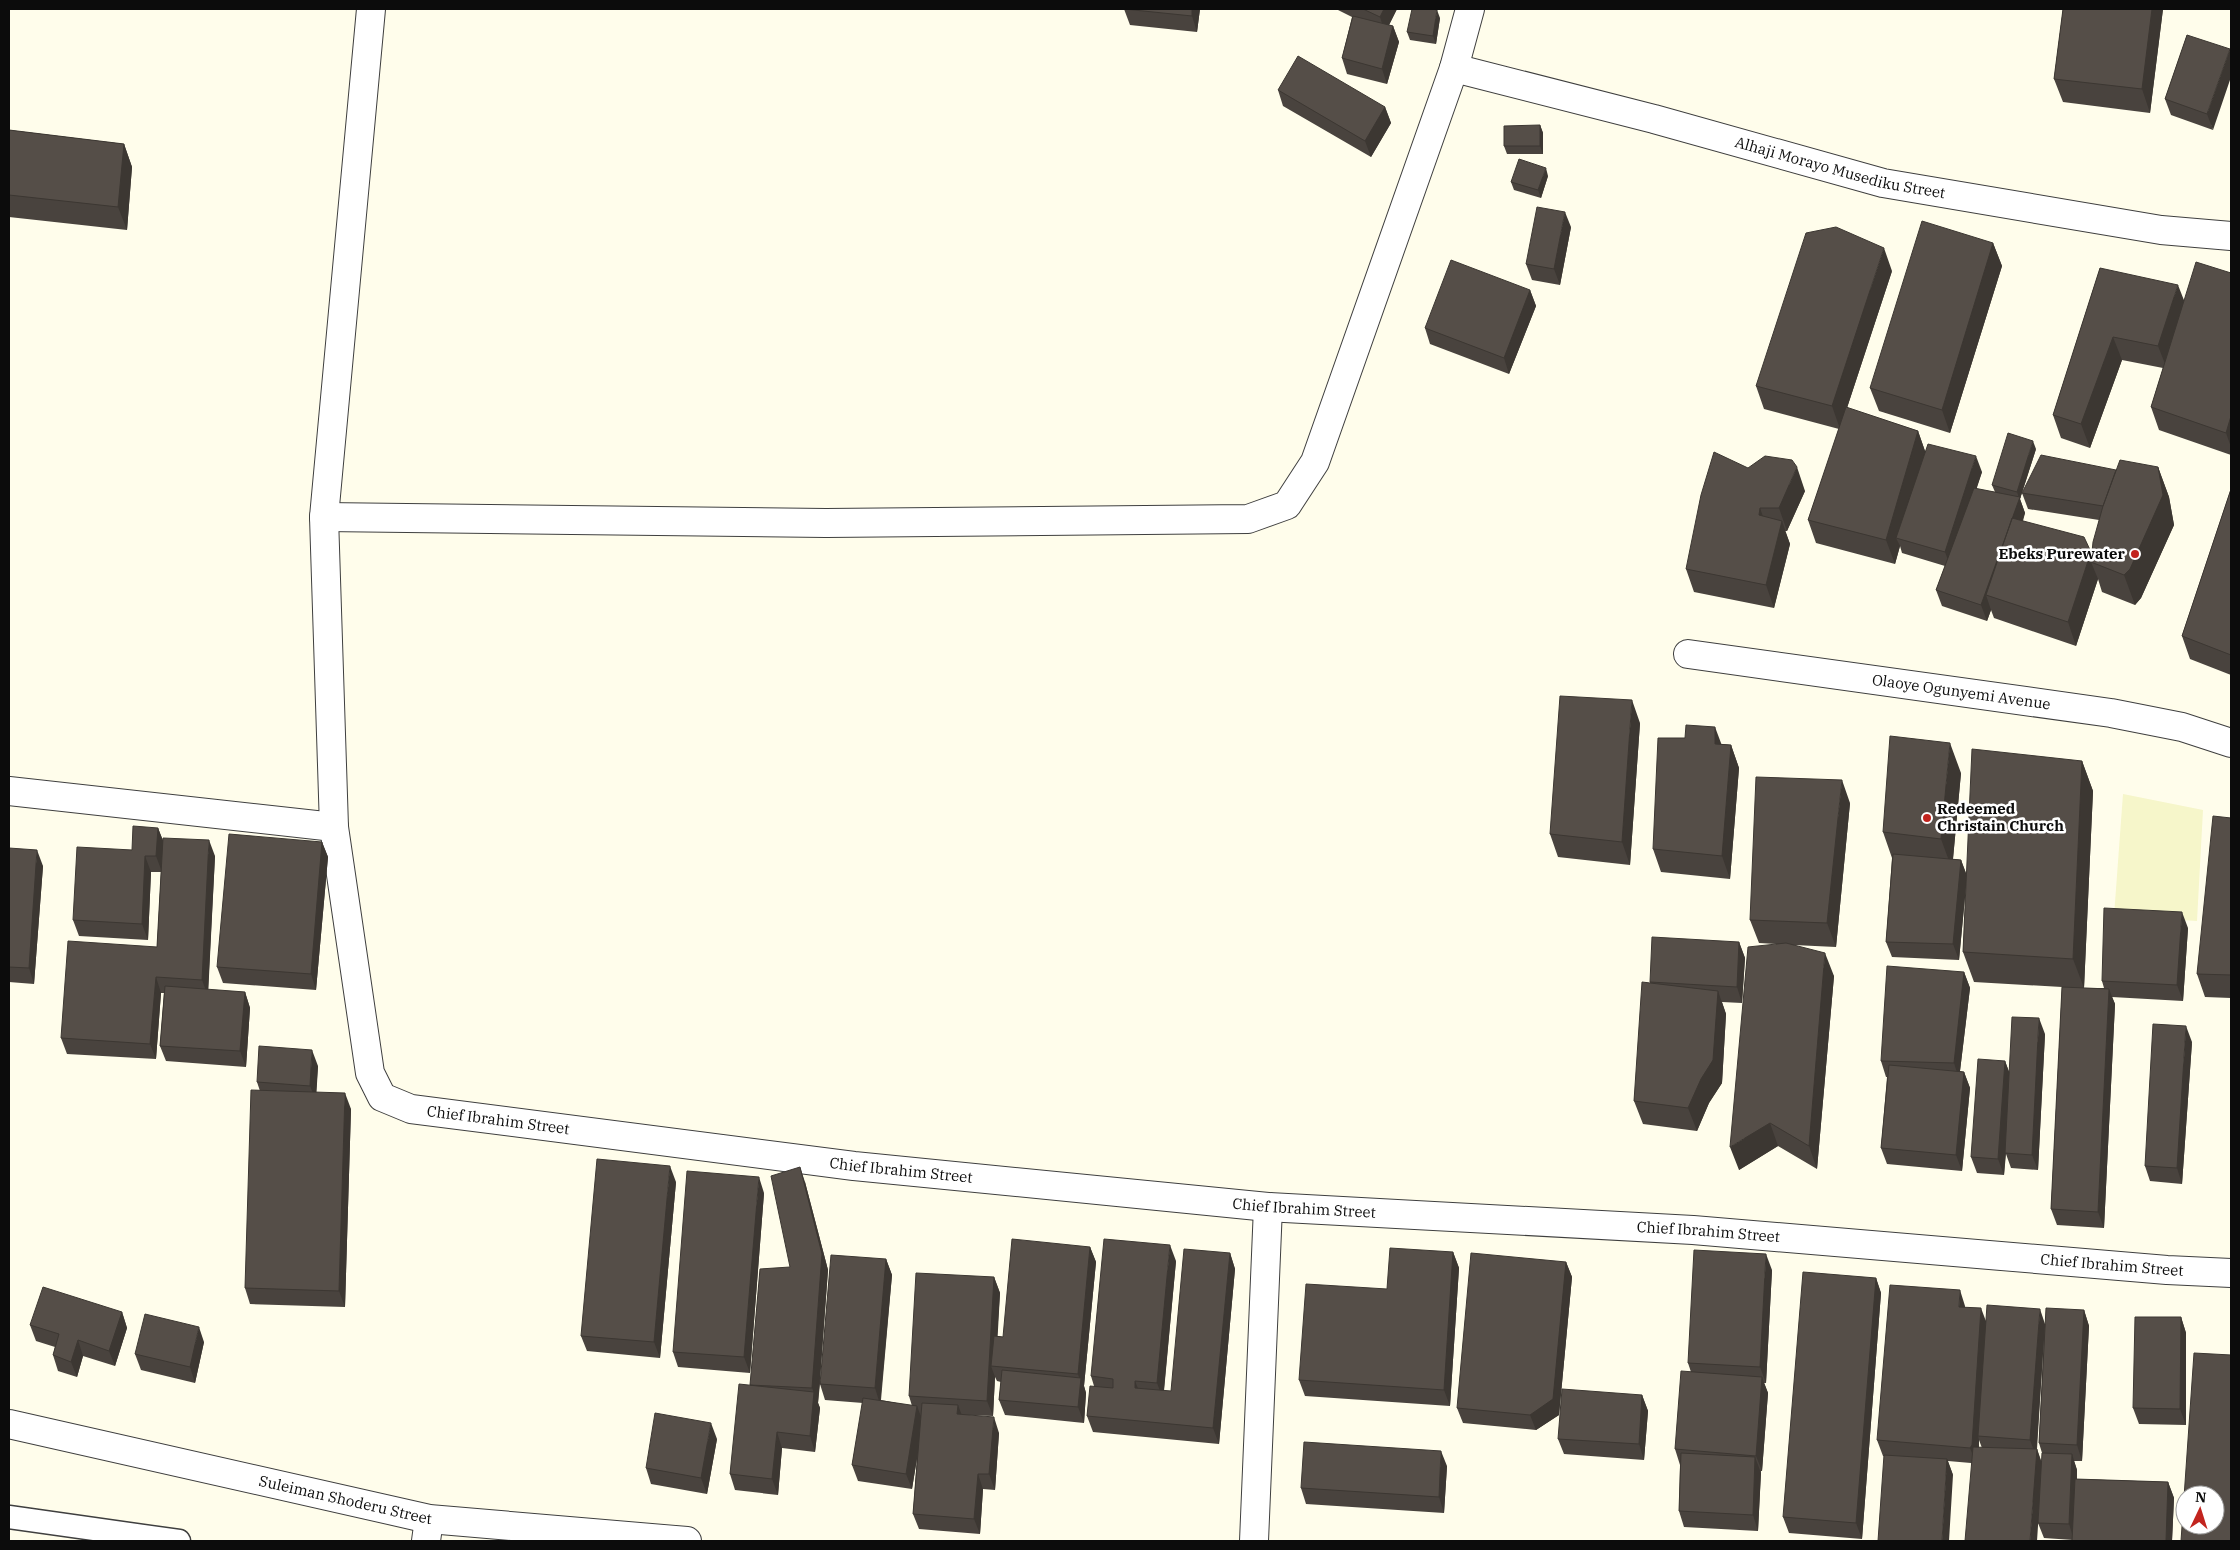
<svg xmlns="http://www.w3.org/2000/svg" width="2240" height="1550" font-family="'IBM Plex Serif',serif">
	<rect width="100%" height="100%" fill="#fffdeb"/>
	<path fill="#f6f6ca" d="M2123 794 2203 810 2197 921 2114 916Z"/>
	<g fill="none" stroke-linecap="round" stroke-linejoin="round">
		<defs>
			<path id="service" d="M9 1517 179 1541"/>
			<g id="minor">
				<path id="s1" d="M371 9 324 517 334 827 370 1073 382 1097 411 1109 854 1166 1268 1207 1693 1230 2167 1270 2231 1273"/>
				<path id="s2" d="M1454 68 1654 119 1883 183 2161 230 2231 236"/>
				<path d="M324 517 826 523 1248 519 1287 505 1315 462 1454 68 1470 9"/>
				<path id="s3" d="M1688 654 2111 713 2182 727 2231 743"/>
				<path d="M9 791 334 827"/>
				<path id="s4" d="M9 1424 429 1519 687 1541"/>
				<path d="M426 1541 429 1519"/>
				<path d="M1254 1541 1268 1207"/>
			</g>
		</defs>
		<use href="#service" stroke="#3f3f3f" stroke-width="25"/>
		<use href="#minor" stroke="#3f3f3f" stroke-width="30"/>
		<use href="#service" stroke="#fff" stroke-width="22"/>
		<use href="#minor" stroke="#fff" stroke-width="28"/>
	</g>
	<path fill="#49433e" fill-rule="evenodd" d="M1124 9H1200L1197 32 1130 25Z
		M1336 9H1397L1389 25 1393 26 1399 42 1387 84 1347 74 1342 58 1352 17Z
		M2063 9H2163L2150 113 2063 102 2054 79Z
		M1440 18 1436 44 1410 40 1407 32Z
		M2187 35 2213 130 2171 115 2165 99Z
		M1278 90 1385 107 1391 123 1371 157 1283 106Z
		M1540 125 1543 133V154H1507L1504 146Z
		M9 130 124 144 132 167 127 230 9 217Z
		M1548 176 1541 198 1514 190 1511 182Z
		M1571 227 1560 285 1532 280 1526 264Z
		M1993 243 2002 266 1950 433 1879 411 1870 388Z
		M2100 268 2184 300 2231 273V455L2159 430 2151 407 2163 368 2122 360 2090 448 2061 438 2053 415Z
		M1892 271 1847 408 1918 431 1925 451 1982 472 1976 489 1995 492 1992 485 2036 449 2020 499 2025 513 2023 521 2092 556 2099 520 2028 509 2022 493 2116 470 2158 467 2169 497 2174 525 2141 598 2135 605 2102 592 2098 579 2076 646 1994 618 1991 610 1987 621 1942 606 1936 590 1945 566 1902 553 1900 546 1895 564 1816 543 1808 520 1839 429 1764 409 1756 386Z
		M1530 290 1536 306 1509 374 1430 344 1425 328Z
		M1748 468 1805 491 1787 531H1785L1790 544 1774 608 1694 592 1686 569Z
		M2231 489V675L2190 659 2182 636Z
		M1640 723 1630 865 1558 857 1550 834Z
		M1721 744 1731 745 1739 768 1730 879 1661 872 1653 849Z
		M2082 761 2093 791 2084 988H2104L2102 981 2188 928 2183 1001 2112 997 2115 1004 2104 1228 2057 1225 2051 1209 2062 987 1974 982 1963 952 1967 876 1959 960 1892 957 1886 942 1892 858 1883 832 1961 773 1953 859 1961 860 1967 876Z
		M1850 803 1836 947 1794 945 1834 976 1817 1169 1778 1146 1739 1170 1776 944 1759 943 1750 920Z
		M2231 818V998L2205 997 2197 974Z
		M158 828 163 841 215 856 208 990 245 992 250 1008 246 1067 166 1061 160 1046 164 993H161L156 1059 67 1054 61 1038 157 947 161 872H151L148 940 79 936 73 920 132 850Z
		M322 842 328 857 316 990 223 983 217 967Z
		M9 848 43 866 34 984 9 982Z
		M1739 942 1745 958 1742 1003 1722 1002 1726 1014 1722 1083 1709 1103 1697 1131 1643 1124 1634 1101 1650 983V982Z
		M1964 972 1970 988 1960 1071 1964 1072 1970 1088 1962 1171 1887 1164 1881 1148 1887 1077H1886L1881 1061Z
		M2045 1034 2038 1170 2011 1168 2006 1154 2004 1175 1977 1173 1971 1157 2005 1061 2009 1072Z
		M2192 1042 2182 1184 2150 1181 2145 1166Z
		M318 1066 316 1092 351 1109 345 1307 250 1304 245 1288 260 1091 257 1082Z
		M676 1182 660 1358 587 1351 581 1336Z
		M805 1182 828 1270 820 1382 886 1259 892 1275 881 1400 912 1406 909 1396 994 1277 1000 1293 997 1336 1003 1337 1090 1247 1096 1262 1084 1386 1086 1393 1084 1423 1005 1415 999 1400 1001 1382 997 1381 995 1377 993 1416 964 1415 999 1433 995 1490 983 1489 980 1534 919 1529 913 1514 917 1458 912 1489 858 1481 852 1465 863 1403 825 1400 820 1384 818 1403 820 1408 815 1452 782 1448 778 1495 735 1490 730 1474 750 1385 790 1267Z
		M764 1193 750 1373 678 1367 673 1352Z
		M1453 1252 1459 1268 1450 1406 1305 1396 1299 1380Z
		M1230 1253 1235 1269 1219 1444 1093 1432 1087 1416 1094 1386 1091 1376 1176 1261 1164 1391H1171Z
		M1566 1262 1572 1277 1559 1415 1536 1430 1463 1423 1457 1408Z
		M1772 1270 1766 1383H1764L1768 1393 1762 1471H1761L1758 1531 1684 1527 1679 1511 1680 1465 1675 1449 1691 1372 1688 1363Z
		M1876 1278 1881 1293 1862 1539 1789 1533 1783 1517Z
		M1965 1306V1307L1986 1321 2045 1324 2084 1310 2089 1326 2082 1461H2074L2077 1470V1479L2168 1482 2174 1498 2172 1541H2072L2073 1540 2044 1538 2038 1523 2039 1505 1971 1463 1948 1461 1953 1475 1883 1456 1877 1440ZM2044 1337 2039 1443 2042 1453V1463L2037 1449ZM1979 1440 1982 1448H1979Z
		M122 1312 127 1328 115 1366 83 1356 77 1377 58 1371 53 1355 55 1347 36 1341 30 1325Z
		M2181 1317 2186 1333V1425L2139 1424 2133 1408Z
		M204 1342 195 1383 141 1370 135 1354Z
		M1642 1395 1648 1411 1644 1460 1564 1454 1558 1439Z
		M717 1439 707 1494 651 1484 646 1468Z
		M1447 1466 1444 1513 1306 1504 1301 1488Z"/>
	<path fill="#3c3732" d="M1192 9H1200L1197 32 1192 16Z
		M1384 9H1397L1385 33 1380 17Z
		M2152 9H2163L2150 113 2142 89Z
		M1437 10 1440 18 1436 44 1433 36Z
		M1393 26 1399 42 1387 84 1382 69Z
		M2230 49 2231 54V77L2213 130 2207 114Z
		M1385 107 1391 123 1371 157 1365 141Z
		M1540 125 1543 133V154L1540 146Z
		M124 144 132 167 127 230 118 207Z
		M1546 168 1548 176 1541 198 1538 190Z
		M1565 212 1571 227 1560 285 1554 269Z
		M1993 243 2002 266 1950 433 1942 410Z
		M1884 248 1892 271 1840 429 1832 406Z
		M2178 285 2187 308 2167 369 2158 346Z
		M1530 290 1536 306 1509 374 1504 358Z
		M2113 337 2122 360 2090 448 2081 424Z
		M2231 416V447L2226 433Z
		M1918 431 1926 454 1896 538 1900 546 1895 564 1886 540Z
		M2033 441 2036 449 2020 499 2025 513 1995 598 1986 595 1991 610 1987 621 1981 605 2019 498 2017 492Z
		M1976 456 1982 472 1951 568 1945 552Z
		M1797 467 1805 491 1787 531 1779 508Z
		M2158 467 2169 497 2174 525 2141 598 2135 605 2124 575Z
		M1760 508 1768 531 1759 515Z
		M1782 521 1790 544 1774 608 1766 585Z
		M2091 552 2095 563 2091 562 2098 579 2076 646 2068 622Z
		M1632 700 1640 723 1630 865 1622 842Z
		M1715 727 1724 751 1715 744Z
		M1950 743 1961 773 1952 869 1941 839Z
		M1731 745 1739 768 1730 879 1722 856Z
		M2082 761 2093 791 2084 988 2073 959Z
		M1842 780 1850 803 1836 947 1827 923Z
		M158 828 164 843 162 872 156 856Z
		M209 840 215 856 208 996 202 980Z
		M322 842 328 857 316 990 311 974Z
		M37 850 43 866 34 984 29 968Z
		M145 856 151 872 148 940 142 924Z
		M1961 860 1967 876 1959 960 1953 944Z
		M2182 912 2188 928 2183 1001 2177 985Z
		M1739 942 1745 958 1742 1003 1737 987Z
		M1825 953 1834 976 1817 1169 1809 1146Z
		M1964 972 1970 988 1959 1079 1954 1063Z
		M156 977 161 993 156 1059 150 1044Z
		M2109 989 2115 1004 2104 1228 2098 1212Z
		M1718 991 1726 1014 1722 1083 1709 1103 1697 1131 1688 1108Z
		M245 992 250 1008 246 1067 240 1051Z
		M2039 1018 2045 1034 2038 1170 2032 1155Z
		M2186 1026 2192 1042 2182 1184 2177 1168Z
		M312 1050 318 1066 316 1101 310 1086Z
		M2005 1061 2011 1077 2004 1175 1998 1159Z
		M1964 1072 1970 1088 1962 1171 1956 1155Z
		M345 1093 351 1109 345 1307 339 1291Z
		M1770 1123 1778 1146 1739 1170 1730 1147Z
		M670 1166 676 1182 660 1358 654 1342Z
		M800 1167 805 1182 828 1270 818 1403 812 1388Z
		M759 1177 764 1193 750 1373 744 1357Z
		M1170 1245 1176 1261 1163 1399 1157 1383Z
		M1090 1247 1096 1262 1084 1386 1086 1393 1084 1423 1078 1407 1080 1381 1078 1374Z
		M1453 1252 1459 1268 1450 1406 1444 1390Z
		M1230 1253 1235 1269 1219 1444 1213 1428Z
		M1766 1254 1772 1270 1766 1383 1760 1367Z
		M886 1259 892 1275 880 1404 875 1388Z
		M1566 1262 1572 1277 1559 1415 1536 1430 1530 1415Z
		M994 1277 1000 1293 996 1366H991L995 1377 993 1416 987 1401Z
		M1876 1278 1881 1293 1862 1539 1856 1523Z
		M1960 1290 1965 1306 1964 1322 1959 1307Z
		M1981 1308 1987 1324 1978 1436 1979 1440 1978 1461 1976 1464 1970 1448Z
		M2040 1309 2045 1324 2036 1456 2030 1440Z
		M2084 1310 2089 1326 2082 1461 2077 1445Z
		M122 1312 127 1328 115 1366 109 1351Z
		M2181 1317 2186 1333V1425L2180 1409Z
		M199 1327 204 1342 195 1383 190 1367Z
		M78 1340 83 1356 77 1377 71 1362Z
		M1762 1377 1768 1393 1762 1471 1756 1456Z
		M1135 1381 1141 1396 1135 1388Z
		M814 1392 820 1408 815 1452 810 1436Z
		M1642 1395 1648 1411 1644 1460 1639 1444Z
		M958 1405 964 1421 957 1414Z
		M917 1406 923 1422 912 1489 906 1474Z
		M994 1417 999 1433 995 1490 989 1474Z
		M711 1423 717 1439 707 1494 701 1478Z
		M777 1432 782 1448 778 1495 772 1479Z
		M2037 1449 2042 1465 2037 1541H2030Z
		M1441 1451 1447 1466 1444 1513 1439 1497Z
		M2072 1454 2077 1470 2074 1540 2069 1524Z
		M1755 1457 1761 1473 1758 1531 1753 1515Z
		M1947 1459 1953 1475 1949 1541H1942Z
		M978 1474 983 1489 980 1534 974 1519Z
		M2168 1482 2174 1498 2172 1541H2166Z"/>
	<path fill="#554e48" stroke="#3c3732" fill-rule="evenodd" d="M1124 9H1192V16Z
		M1363 9H1384L1380 17Z
		M1412 9H1432L1437 10 1433 36 1407 32Z
		M2063 9H2152L2142 89 2054 79Z
		M1353 16 1393 26 1382 69 1342 58Z
		M2187 35 2230 49 2207 114 2165 99Z
		M1298 56 1385 107 1365 141 1278 90Z
		M1540 125V146H1504V126Z
		M9 130 124 144 118 207 9 195Z
		M1519 159 1546 168 1538 190 1511 182Z
		M1537 207 1565 212 1554 269 1526 264Z
		M1922 221 1993 243 1942 410 1870 388Z
		M1836 227 1884 248 1832 406 1756 386 1806 233Z
		M1451 260 1530 290 1504 358 1425 328Z
		M2196 262 2231 273V416L2226 433 2151 407Z
		M2100 268 2178 285 2158 346 2113 337 2081 424 2053 415Z
		M1846 407 1918 431 1886 540 1808 520Z
		M2008 433 2033 441 2017 492 1992 485Z
		M1928 444 1976 456 1945 552 1896 538Z
		M1714 452 1748 468 1765 456 1792 460 1797 467 1779 508H1760L1759 515 1782 521 1766 585 1686 569 1701 495Z
		M2041 455 2116 470 2103 506 2022 493Z
		M2120 460 2158 467 2163 495 2130 569 2124 575 2091 562 2093 542 2103 506Z
		M1974 488 2020 497 1981 605 1936 590Z
		M2231 489V655L2182 636Z
		M2012 518 2084 537 2091 552 2068 622 1986 595Z
		M1560 696 1632 700 1622 842 1550 834Z
		M1686 725 1715 727V744L1731 745 1722 856 1653 849 1658 738H1685Z
		M1890 736 1950 743 1941 839 1883 832Z
		M1972 749 2082 761 2073 959 1963 952Z
		M1756 777 1842 780 1827 923 1750 920Z
		M2213 816 2231 818V975L2197 974Z
		M133 826 158 828 156 856H145L142 924 73 920 77 847 132 850Z
		M229 834 322 842 311 974 217 967Z
		M163 838 209 840 202 980 156 977 150 1044 61 1038 68 941 157 947Z
		M9 848 37 850 29 968 9 967Z
		M1893 854 1961 860 1953 944 1886 942Z
		M2104 908 2182 912 2177 985 2102 981Z
		M1652 937 1739 942 1737 987 1650 982Z
		M1786 943 1825 953 1809 1146 1770 1123 1730 1147 1748 947Z
		M1887 966 1964 972 1954 1063 1881 1061Z
		M1642 982 1718 991 1713 1060 1701 1079 1688 1108 1634 1101Z
		M165 986 245 992 240 1051 160 1046Z
		M2062 987 2109 989 2098 1212 2051 1209Z
		M2012 1017 2039 1018 2032 1155 2005 1153Z
		M2153 1024 2186 1026 2177 1168 2145 1166Z
		M259 1046 312 1050 310 1086 257 1082Z
		M1978 1059 2005 1061 1998 1159 1971 1157Z
		M1889 1065 1964 1072 1956 1155 1881 1148Z
		M251 1090 345 1093 339 1291 245 1288Z
		M597 1159 670 1166 654 1342 581 1336Z
		M800 1167 822 1254 812 1388 750 1385 760 1269 790 1267 771 1176Z
		M687 1171 759 1177 744 1357 673 1352Z
		M1012 1239 1090 1247 1078 1374 991 1366 994 1336 1003 1337Z
		M1104 1239 1170 1245 1157 1383 1135 1381V1388L1171 1391 1184 1249 1230 1253 1213 1428 1087 1416 1090 1386 1113 1388V1379L1091 1376Z
		M1390 1248 1453 1252 1444 1390 1299 1380 1306 1284 1387 1289Z
		M1694 1250 1766 1254 1760 1367 1688 1363Z
		M1471 1253 1566 1262 1553 1399 1530 1415 1457 1408Z
		M831 1255 886 1259 875 1388 820 1384Z
		M1803 1272 1876 1278 1856 1523 1783 1517Z
		M916 1273 994 1277 987 1401 909 1396Z
		M1890 1285 1960 1290 1959 1307 1981 1308 1972 1445 1970 1448 1877 1440Z
		M43 1287 122 1312 109 1351 78 1340 71 1362 53 1355 59 1334 30 1325Z
		M1987 1305 2040 1309 2030 1440 1978 1436Z
		M2046 1308 2084 1310 2077 1445 2039 1443Z
		M145 1314 199 1327 190 1367 135 1354Z
		M2135 1317H2181L2180 1409 2133 1408Z
		M2194 1353 2231 1355V1541H2181ZM2185 1495H2215V1525H2185Z
		M1002 1370 1081 1378 1078 1407 999 1400Z
		M1681 1371 1762 1377 1756 1456 1675 1449Z
		M739 1384 814 1392 810 1436 777 1432 772 1479 730 1474Z
		M1562 1389 1642 1395 1639 1444 1558 1439Z
		M863 1398 917 1406 906 1474 852 1465Z
		M922 1403 958 1405 957 1414 994 1417 989 1474H978L974 1519 913 1514Z
		M655 1413 711 1423 701 1478 646 1468Z
		M1304 1442 1441 1451 1439 1497 1301 1488Z
		M1973 1447 2037 1449 2030 1541H1965Z
		M1681 1453 1755 1457 1753 1515 1679 1511Z
		M2042 1453 2072 1454 2069 1524 2038 1523Z
		M1884 1455 1947 1459 1942 1541H1878Z
		M2075 1479 2168 1482 2166 1541H2072Z"/>
	<g fill="#c2241e" stroke="#fff" stroke-width="2">
		<circle cx="2135" cy="554" r="5"/>
		<circle cx="1927" cy="818" r="5"/>
	</g>
	<g text-anchor="middle" stroke-width="5" stroke-linejoin="round" paint-order="stroke">
		<g font-size="15" fill="#0c0c0c" stroke="#fff">
			<text dy="5" stroke="none"><textPath href="#s2" startOffset="399">Alhaji Morayo Musediku Street</textPath></text>
			<text dy="5" stroke="none"><textPath href="#s3" startOffset="276">Olaoye Ogunyemi Avenue</textPath></text>
			<text dy="5" stroke="none"><textPath href="#s1" startOffset="1215">Chief Ibrahim Street</textPath></text>
			<text dy="5" stroke="none"><textPath href="#s1" startOffset="1621">Chief Ibrahim Street</textPath></text>
			<text dy="5" stroke="none"><textPath href="#s1" startOffset="2026">Chief Ibrahim Street</textPath></text>
			<text dy="5" stroke="none"><textPath href="#s1" startOffset="2431">Chief Ibrahim Street</textPath></text>
			<text dy="5" stroke="none"><textPath href="#s1" startOffset="2836">Chief Ibrahim Street</textPath></text>
			<text dy="5" stroke="none"><textPath href="#s4" startOffset="345">Suleiman Shoderu Street</textPath></text>
		</g>
		<g font-size="15" font-weight="bold" fill="#0c0c0c" stroke="#fff" text-anchor="end">
			<text x="2125" y="559">Ebeks Purewater</text>
			<text x="1937" y="814" text-anchor="start">Redeemed<tspan x="1937" dy="17">Christain Church</tspan></text>
		</g>
	</g>
	<rect width="2240" height="1550" fill="none" stroke="#0c0c0c" stroke-width="20"/>
	<g transform="translate(2200 1510) rotate(4)"><circle r="24" fill="#ffffff" stroke="#9e9e9e"/>
	<path d="M0-4L9 19L0 12L-9 19Z" fill="#c2241e"/>
	<text y="-8" font-size="14" font-weight="bold" text-anchor="middle" fill="#0c0c0c">N</text>
	</g>
</svg>
